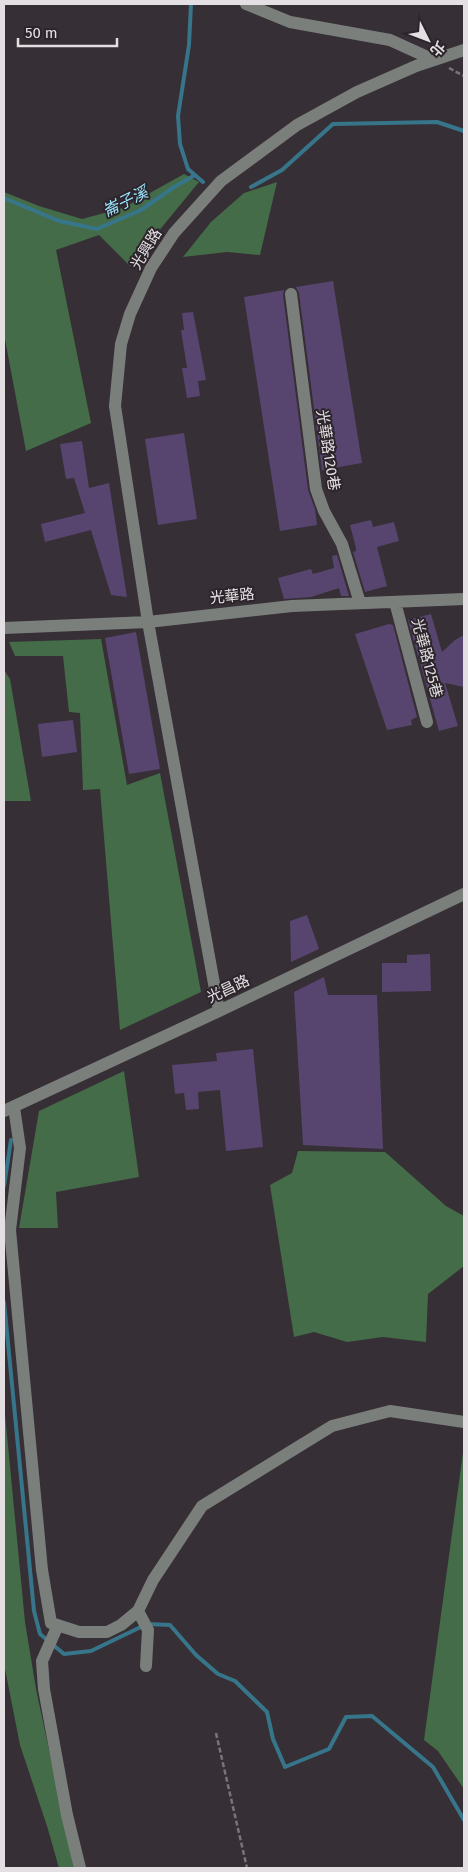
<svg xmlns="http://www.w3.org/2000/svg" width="468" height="1872" font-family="'Fira Sans','Noto Sans TC',sans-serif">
	<rect width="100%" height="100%" fill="#362f35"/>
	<path fill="#446c49" d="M184 174 199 182 130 266 99 235 56 250 91 423 26 451 4 334V192L39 206 82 219 123 208Z
		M277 182 260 255 227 252 183 257 211 222 244 193Z
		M101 639 127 785 160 773 201 992 120 1030 100 789 83 790 80 713 69 712 63 656H15L9 642Z
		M4 670 10 679 31 801H4Z
		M124 1071 139 1177 56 1192 58 1228H19L39 1111Z
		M298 1151 385 1152 446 1206 464 1216V1266L428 1294 426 1342 383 1337 347 1342 314 1332 294 1337 270 1185 292 1173Z
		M4 1404 25 1622 36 1689 74 1868H59L47 1826 20 1745 4 1664Z
		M464 1445V1789L438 1751 424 1740Z"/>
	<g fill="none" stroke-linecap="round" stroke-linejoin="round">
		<path stroke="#37768a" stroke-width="4" d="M191 4 189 45 178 116 180 144 188 169 203 182
			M251 187 282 170 333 124 437 122 464 131
			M4 198 59 221 97 229 141 210 174 187 195 175
			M4 1186 11 1140
			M4 1302 34 1611 40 1634 64 1654 91 1651 147 1624 170 1625 196 1655 218 1674 235 1681 267 1712 273 1739 285 1767 329 1749 346 1717 372 1716 433 1767 464 1820"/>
	</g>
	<path fill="#57456f" d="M333 281 362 463 322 470 299 293 296 287Z
		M284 290 283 295 308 490 315 509 317 525 280 531 244 297Z
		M193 312 206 380 198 381 200 396 187 398 182 368H187L181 330H184L182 313Z
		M184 433 197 519 158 525 145 439Z
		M82 441 89 488 109 483 127 597 111 595 91 530 45 542 41 524 85 513 74 478 66 479 60 444Z
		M371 520 373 527 394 522 399 541 377 547 387 586 365 592 353 552 356 551V548L350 525Z
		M337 555 349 596H341L339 588 311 597 284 599 278 578 311 569 313 574 334 568 332 556Z
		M431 614 442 652 455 640 464 635V687L445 683 458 726 439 731 408 620Z
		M389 624 393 625 417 717 411 720 412 725 387 730 355 634Z
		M136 632 160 769 129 774 105 638Z
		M73 720 77 752 42 757 38 724Z
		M307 915 319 949 291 962 290 921Z
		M430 954 431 991 382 992V963H407V955Z
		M324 977 328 995H377L383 1149 303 1145 294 992Z
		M253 1049 263 1147 226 1151 220 1090 198 1092 199 1109 186 1110 184 1093 175 1094 172 1065 217 1061 216 1053Z"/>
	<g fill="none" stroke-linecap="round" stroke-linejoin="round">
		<path stroke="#7a7479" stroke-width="2.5" stroke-dasharray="5 2.5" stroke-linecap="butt" d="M449 68 464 76
			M216 1733 247 1868"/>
		<path stroke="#7b7f7c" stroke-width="12" d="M246 4 290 22 390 40 434 60
			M291 294 316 489 324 511 342 544 360 603
			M395 602 427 722
			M4 628 148 622 292 606 464 599
			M219 1011 148 622 115 406 121 344 130 314 151 268 174 233 221 181 297 125 357 92 416 66 464 50
			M14 1107 20 1148 10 1230 42 1570 51 1623 79 1632H107L121 1625 138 1611 153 1580 202 1506 332 1426 390 1411 464 1422
			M4 1111 219 1011 464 894
			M138 1611 148 1630 146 1666
			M58 1625 42 1661 44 1689 67 1815 80 1868"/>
	</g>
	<g text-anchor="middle" stroke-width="4" stroke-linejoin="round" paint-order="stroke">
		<g font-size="15" fill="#e3dfe2" stroke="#2c252b">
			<text transform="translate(146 249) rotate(-59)" y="5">光興路</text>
			<text transform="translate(328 450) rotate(81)" y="5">光華路120巷</text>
			<text transform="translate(232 596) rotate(-6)" y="5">光華路</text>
			<text transform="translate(427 658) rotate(75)" y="5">光華路125巷</text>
			<text transform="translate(228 989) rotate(-25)" y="5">光昌路</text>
		</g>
		<g font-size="16" font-style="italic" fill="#9ae4fd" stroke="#2c252b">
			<text transform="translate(125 201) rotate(-26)" y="6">崙子溪</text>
		</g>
	</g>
	<rect width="468" height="1872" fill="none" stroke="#e3dfe2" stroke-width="10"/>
	<g transform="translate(428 40) rotate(132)" stroke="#2c252b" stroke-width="4" paint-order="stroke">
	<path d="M0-4L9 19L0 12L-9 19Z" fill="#e3dfe2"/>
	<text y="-8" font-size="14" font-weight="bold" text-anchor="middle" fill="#e3dfe2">北</text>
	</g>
	<path d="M18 38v8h99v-8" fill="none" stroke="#e3dfe2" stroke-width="2.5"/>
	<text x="25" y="38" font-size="15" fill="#e3dfe2" stroke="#2c252b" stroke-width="4" paint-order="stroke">50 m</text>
</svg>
